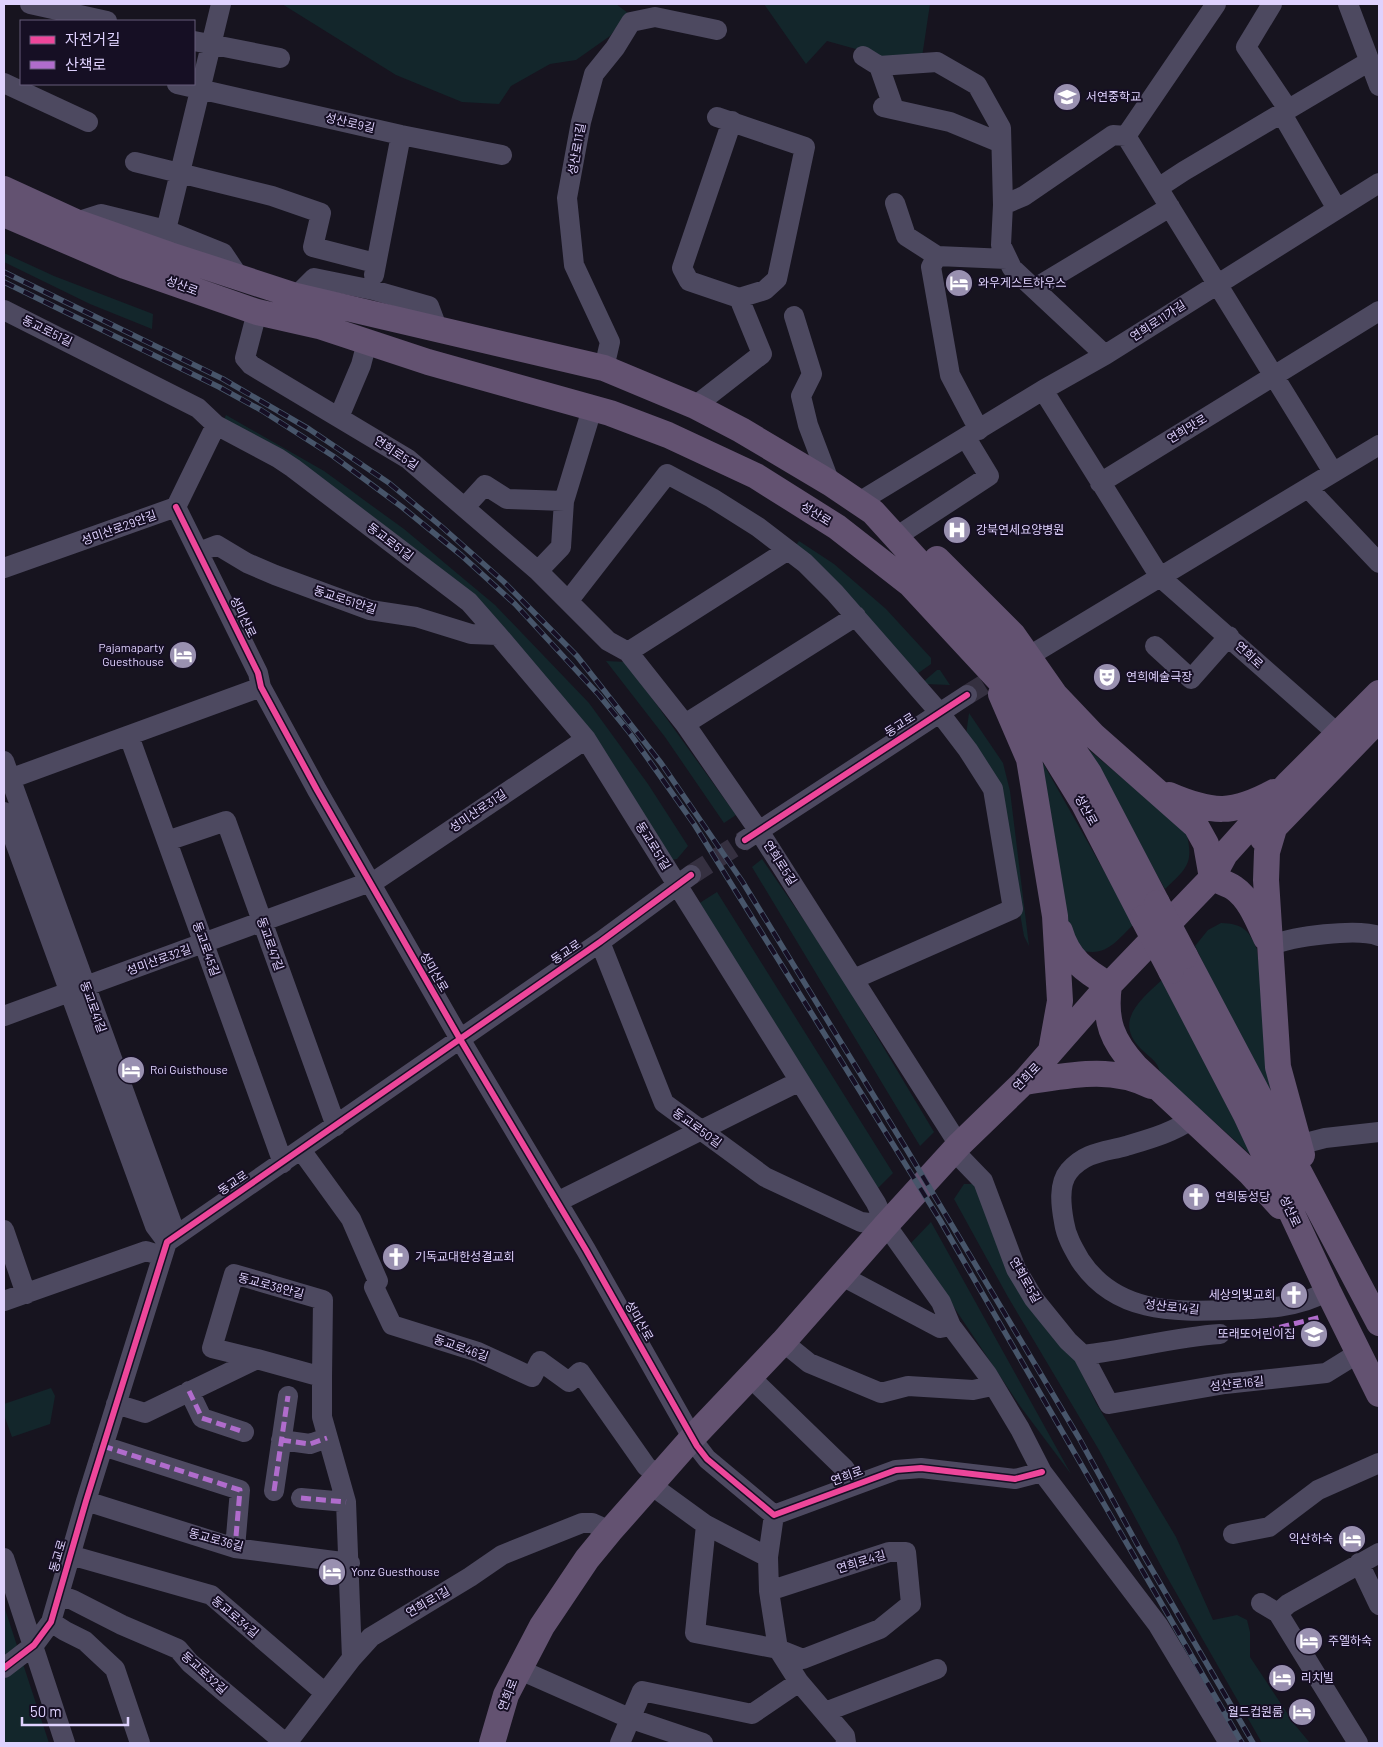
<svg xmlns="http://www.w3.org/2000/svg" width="1383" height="1747" font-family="Barlow,'Noto Sans KR',sans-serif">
	<rect width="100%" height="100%" fill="#17141f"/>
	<path fill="#13262b" d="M282 4H616L628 13 610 36 576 60 550 64 511 86 499 104 462 102 396 75Z
		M764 4H930L922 57 899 61 827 41 806 64Z
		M4 253 54 276 153 314 152 329 90 304 4 262Z
		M226 415 324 471 404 529 495 605 589 703 648 784 688 846 677 859 663 861 613 781 435 570 222 424Z
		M799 541 834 564 886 609 931 658V664L917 674 793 549Z
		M606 661 626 662 736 815 724 823 665 737Z
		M937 670H940L950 685 925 684 923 682Z
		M969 713 1003 763 1010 791 1029 946 1024 936 1014 880 966 735Z
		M1083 745 1186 831C1194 863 1188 867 1165 889Z
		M1039 756 1134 924C1118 939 1108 956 1084 951L1066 932Z
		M762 859 830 958 934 1132 920 1146 752 867Z
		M717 892 893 1173 876 1190 698 904Z
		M1221 923C1243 924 1248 929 1257 949L1274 1086 1266 1092 1195 946 1208 930Z
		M1164 978 1252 1156 1160 1073C1158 1061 1149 1057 1141 1049 1112 1020 1143 998 1164 978Z
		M964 1184H976L1074 1357 1096 1403 1176 1537 1213 1620 1237 1615 1247 1620 1250 1632V1657L1295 1725 1310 1743H1262L1167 1577 1099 1450 1008 1297 954 1199Z
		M931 1222 1071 1474 1020 1406 911 1243Z
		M51 1388 55 1396 50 1424 12 1437 4 1415V1404Z
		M4 1606 49 1743H4Z"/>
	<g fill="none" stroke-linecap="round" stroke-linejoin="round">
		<path stroke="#353040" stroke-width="20" stroke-dasharray="20 10" stroke-linecap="butt" d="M967 695 1007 670
			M691 875 745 840"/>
		<path stroke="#4d4960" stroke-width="20" d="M30 4 107 21
			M1216 4 1126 136 1333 472
			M1272 4 1246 47 1288 109
			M1348 4 1379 86
			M194 41 280 58
			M863 56 879 66 937 62 977 85 1001 128 1003 205 1001 245 1012 268 1105 355
			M879 66 894 109
			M4 83 88 122
			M177 84 401 135 502 155
			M883 107 950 122 1001 143
			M1282 114 1337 209
			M717 117 805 147 777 279 765 290 739 298
			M135 162 272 196 321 213 313 247 375 263
			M1158 188 1184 171 1370 61
			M895 203 906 236 937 256 931 267 950 375 979 430
			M1003 205 1024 196 1113 135 1126 136
			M76 222 101 214 166 230 223 253 239 277
			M166 230 221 4
			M937 256 1007 259
			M374 275 401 135
			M1035 288 1170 207
			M296 296 314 278 373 290 429 306 438 330
			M4 310 198 408 216 425 278 458 293 468 469 602 498 635 586 739 876 1203 886 1225
			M257 312 245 358 251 365 408 459 538 571 608 641 628 652 685 724 759 831 959 1145
			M794 316 812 374 801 396 808 425 830 483
			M604 368 610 342 574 265 567 198 581 122 594 74 615 48 631 22 655 17 717 30
			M1043 390 1160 577 1338 734
			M695 406 762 354 739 298 689 281 682 268 732 121
			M339 417 361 365 367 342
			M1100 483 1379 311
			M1308 488 1379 563
			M859 502 1043 390 1105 355 1379 183
			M176 507 258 673 261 687 317 790 460 1039 586 1250 697 1446 707 1459 774 1515 896 1470 921 1468 1015 1479 1042 1472
			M465 507 485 485 507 499 564 501
			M905 531 989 476 966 438
			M199 552 217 545 247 563 275 575 370 610 416 617 471 634 498 635
			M4 568 176 507 216 425
			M538 571 561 547 564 501 592 409
			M569 600 667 474 712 498 758 527 805 563 835 593 939 712 968 750 993 789 1013 909 854 979
			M1155 646 1191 679 1229 636
			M1039 650 1379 445
			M628 652 788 550
			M685 724 856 616
			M129 736 283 1163
			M4 761 176 1235
			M4 781 261 687
			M4 812 155 1226 167 1242
			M745 840 967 695
			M167 841 226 821 336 1126
			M600 942 664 1103 765 1177 861 1222 886 1225
			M1270 946C1292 936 1357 928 1379 936
			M4 1016 378 879 586 739
			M1192 1119C1172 1133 1149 1139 1126 1146 1104 1152 1085 1152 1069 1171 1058 1184 1061 1206 1064 1222 1066 1236 1073 1248 1080 1260 1115 1313 1172 1312 1229 1310 1263 1309 1298 1308 1328 1291
			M1298 1145 1325 1138 1379 1132
			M301 1150 351 1219 378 1281 374 1287 392 1325 478 1352 532 1377 540 1361 569 1382 580 1372 646 1466 658 1476
			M954 1151 983 1181 1016 1269 1034 1299 1068 1341 1083 1355 1109 1404 1225 1384 1326 1373 1360 1352
			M557 1202 798 1082
			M4 1230 26 1294
			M891 1232 941 1302 951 1326 987 1374 1020 1429 1042 1472 1158 1625 1229 1743
			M840 1275 940 1328 951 1326
			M4 1301 146 1251 162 1256
			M783 1342 809 1363 881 1393 908 1386 973 1390 992 1386
			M1083 1355C1129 1350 1174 1337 1220 1334
			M257 1359 212 1348 234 1274 323 1300 322 1377
			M750 1377 845 1469
			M189 1391 202 1418 244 1432
			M116 1404 145 1413 257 1359 322 1377V1417L346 1502 352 1658
			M281 1440 310 1444 327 1438
			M103 1446 240 1490 235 1548
			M651 1485 706 1525 768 1557
			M274 1491 288 1396
			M301 1498 346 1502
			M86 1501 235 1548 350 1563
			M774 1515 768 1557 769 1591 778 1649 799 1682 845 1736 846 1743
			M706 1525 695 1633 778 1649 803 1659 880 1629 911 1604 906 1552H889L769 1591
			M1233 1534 1269 1527 1318 1490 1379 1463
			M70 1555 211 1595 325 1693
			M4 1558 65 1743
			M1359 1563 1379 1605
			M59 1595 73 1600 122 1625 178 1649 190 1663 285 1743
			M1261 1603 1278 1613 1358 1743
			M1278 1613 1288 1604 1379 1553
			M51 1622 65 1631 85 1641 115 1669 140 1743
			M4 1668 34 1645 51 1622 86 1501 167 1242 600 942 691 875
			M518 1669 629 1718 703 1743
			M825 1712 937 1669
			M287 1743 352 1658 371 1637 470 1577 502 1555 582 1523H592L610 1531
			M620 1743 642 1691 752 1714 799 1682"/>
		<path stroke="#635271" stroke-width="26" d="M4 189 76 222 170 255 296 296 604 368 695 406 741 430 830 483 873 512 1024 678 1089 773 1157 903
			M4 214 125 266 257 312 319 326 428 362 610 413 668 435 756 476 837 527 910 584 1025 708 1084 804 1143 918
			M937 559 1013 635 1055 695 1093 735 1196 826 1206 844 1212 878
			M1001 694 1029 759 1055 916 1060 1001 1051 1051
			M1169 795C1213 814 1233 814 1274 792
			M1275 825 1267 852 1266 880 1278 1067 1302 1155
			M1263 839 1379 719
			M1212 878C1219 881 1228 884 1234 888 1250 899 1258 921 1266 938
			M1060 931C1068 959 1085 971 1109 985
			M1185 956 1379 1323
			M1171 971 1246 1115 1328 1291 1379 1394
			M1109 985C1104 1021 1112 1041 1136 1067L1250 1173 1280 1206
			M1024 1082C1067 1076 1110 1065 1151 1086
			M492 1743 506 1695 542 1626 587 1559 610 1531 693 1437 783 1342 886 1225 959 1145 1024 1082 1109 985 1212 878 1225 854 1288 784 1379 693"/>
		<defs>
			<path id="rail" d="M4 272 223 379 309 429 389 483 442 527 504 582 577 656 661 763 742 881 907 1150 1079 1438 1137 1544 1253 1743
				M4 282 219 387 261 410 333 456 402 507 461 555 515 604 599 695 629 732 694 824 940 1220 1242 1743"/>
		</defs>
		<use href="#rail" stroke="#47556a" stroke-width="5.5"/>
		<use href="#rail" stroke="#160f24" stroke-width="4" stroke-dasharray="11" stroke-linecap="butt"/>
		<path stroke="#635271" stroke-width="26" d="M1157 903 1185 956
			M1143 918 1171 971"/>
		<path stroke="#b06ccc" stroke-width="5" stroke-dasharray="10 5" stroke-linecap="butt" d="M1220 1334 1269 1330 1321 1317
			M189 1391 202 1418 244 1432
			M281 1440 310 1444 327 1438
			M103 1446 240 1490 235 1548
			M274 1491 288 1396
			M301 1498 346 1502"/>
		<defs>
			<path id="cycleway" d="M176 507 258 673 261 687 317 790 460 1039 586 1250 697 1446 707 1459 774 1515 896 1470 921 1468 1015 1479 1042 1472
				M745 840 967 695
				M4 1668 34 1645 51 1622 86 1501 167 1242 600 942 691 875"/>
		</defs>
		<use href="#cycleway" stroke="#160f24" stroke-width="9"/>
		<use href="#cycleway" stroke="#ed469a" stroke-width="6"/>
	</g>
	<defs>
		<symbol id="school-disc" viewBox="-11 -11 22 22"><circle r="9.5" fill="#9990b0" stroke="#160f24"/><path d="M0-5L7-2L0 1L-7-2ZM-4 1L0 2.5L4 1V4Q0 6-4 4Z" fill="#fff"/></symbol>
		<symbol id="hotel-disc" viewBox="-11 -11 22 22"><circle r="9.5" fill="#9990b0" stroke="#160f24"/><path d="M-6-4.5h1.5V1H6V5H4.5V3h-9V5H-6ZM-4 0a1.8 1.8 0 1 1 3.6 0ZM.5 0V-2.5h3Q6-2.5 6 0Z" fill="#fff"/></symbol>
		<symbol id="hospital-disc" viewBox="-11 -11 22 22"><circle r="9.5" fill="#9990b0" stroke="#160f24"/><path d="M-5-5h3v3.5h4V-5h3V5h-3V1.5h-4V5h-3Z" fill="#fff"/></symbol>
		<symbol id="theatre-disc" viewBox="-11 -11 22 22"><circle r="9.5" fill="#9990b0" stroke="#160f24"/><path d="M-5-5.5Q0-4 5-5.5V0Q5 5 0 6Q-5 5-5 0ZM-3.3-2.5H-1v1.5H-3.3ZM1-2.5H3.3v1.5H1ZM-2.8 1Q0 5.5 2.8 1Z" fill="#fff"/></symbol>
		<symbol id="church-disc" viewBox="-11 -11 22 22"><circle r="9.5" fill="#9990b0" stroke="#160f24"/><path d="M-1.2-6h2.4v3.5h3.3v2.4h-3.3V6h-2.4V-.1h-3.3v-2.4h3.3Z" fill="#fff"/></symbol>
	</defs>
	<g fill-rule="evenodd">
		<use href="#school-disc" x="1051" y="81" width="32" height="32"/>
		<use href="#hotel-disc" x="943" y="267" width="32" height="32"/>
		<use href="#hospital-disc" x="941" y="514" width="32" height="32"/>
		<use href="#hotel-disc" x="167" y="639" width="32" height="32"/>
		<use href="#theatre-disc" x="1091" y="661" width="32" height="32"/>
		<use href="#hotel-disc" x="115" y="1054" width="32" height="32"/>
		<use href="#church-disc" x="1180" y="1181" width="32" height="32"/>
		<use href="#church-disc" x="380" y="1241" width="32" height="32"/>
		<use href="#church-disc" x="1278" y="1279" width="32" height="32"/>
		<use href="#school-disc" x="1298" y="1318" width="32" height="32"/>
		<use href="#hotel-disc" x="1336" y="1523" width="32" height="32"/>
		<use href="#hotel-disc" x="316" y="1556" width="32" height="32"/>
		<use href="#hotel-disc" x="1293" y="1625" width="32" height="32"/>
		<use href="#hotel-disc" x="1266" y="1662" width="32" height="32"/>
		<use href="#hotel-disc" x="1286" y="1696" width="32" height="32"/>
	</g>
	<g text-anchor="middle" stroke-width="4" stroke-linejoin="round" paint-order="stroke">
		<g font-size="12" fill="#dfd2fe" stroke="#160f24" text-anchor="start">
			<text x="1086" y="101">서연중학교</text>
			<text x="978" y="287">와우게스트하우스</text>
			<text x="976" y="534">강북연세요양병원</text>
			<text x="164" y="652" text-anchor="end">Pajamaparty<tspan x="164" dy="14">Guesthouse</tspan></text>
			<text x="1126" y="681">연희예술극장</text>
			<text x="150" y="1074">Roi Guisthouse</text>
			<text x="1215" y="1201">연희동성당</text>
			<text x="415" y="1261">기독교대한성결교회</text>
			<text x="1275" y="1299" text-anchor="end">세상의빛교회</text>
			<text x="1295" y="1338" text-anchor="end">또래또어린이집</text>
			<text x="1333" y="1543" text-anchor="end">익산하숙</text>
			<text x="351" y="1576">Yonz Guesthouse</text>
			<text x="1328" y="1645">주엘하숙</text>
			<text x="1301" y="1682">리치빌</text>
			<text x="1283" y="1716" text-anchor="end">월드컵원룸</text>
		</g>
		<g font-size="12" fill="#dfd2fe" stroke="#160f24">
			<text transform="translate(350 123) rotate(13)" y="4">성산로9길</text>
			<text transform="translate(577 149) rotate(-80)" y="4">성산로11길</text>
			<text transform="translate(182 286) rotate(20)" y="4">성산로</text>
			<text transform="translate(1158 321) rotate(-33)" y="4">연희로11가길</text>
			<text transform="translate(47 331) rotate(26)" y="4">동교로51길</text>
			<text transform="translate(1187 429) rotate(-31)" y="4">연희맛로</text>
			<text transform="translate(396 453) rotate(34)" y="4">연희로5길</text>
			<text transform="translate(816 514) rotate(32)" y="4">성산로</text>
			<text transform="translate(119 528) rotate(-20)" y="4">성미산로29안길</text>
			<text transform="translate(390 542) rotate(37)" y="4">동교로51길</text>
			<text transform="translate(345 600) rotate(18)" y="4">동교로51안길</text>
			<text transform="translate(243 617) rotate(64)" y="4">성미산로</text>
			<text transform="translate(1249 655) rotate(43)" y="4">연희로</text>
			<text transform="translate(900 725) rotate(-33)" y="4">동교로</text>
			<text transform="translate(1086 810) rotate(61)" y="4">성산로</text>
			<text transform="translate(478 811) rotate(-34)" y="4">성미산로31길</text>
			<text transform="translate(653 846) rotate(58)" y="4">동교로51길</text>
			<text transform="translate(780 863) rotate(57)" y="4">연희로5길</text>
			<text transform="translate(270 944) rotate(70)" y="4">동교로47길</text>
			<text transform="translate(206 949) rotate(70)" y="4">동교로45길</text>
			<text transform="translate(566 952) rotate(-34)" y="4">동교로</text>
			<text transform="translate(159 960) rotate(-20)" y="4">성미산로32길</text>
			<text transform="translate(434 972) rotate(60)" y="4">성미산로</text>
			<text transform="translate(93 1007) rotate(70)" y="4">동교로41길</text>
			<text transform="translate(1027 1077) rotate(-46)" y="4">연희로</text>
			<text transform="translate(697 1128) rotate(36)" y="4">동교로50길</text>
			<text transform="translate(233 1183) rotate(-34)" y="4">동교로</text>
			<text transform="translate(1290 1211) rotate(65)" y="4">성산로</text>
			<text transform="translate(1025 1280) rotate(60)" y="4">연희로5길</text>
			<text transform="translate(271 1286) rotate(15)" y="4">동교로38안길</text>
			<text transform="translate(1172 1307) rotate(6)" y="4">성산로14길</text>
			<text transform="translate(639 1321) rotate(60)" y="4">성미산로</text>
			<text transform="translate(461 1348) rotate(19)" y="4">동교로46길</text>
			<text transform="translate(1237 1384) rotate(-6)" y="4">성산로16길</text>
			<text transform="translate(847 1476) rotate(-20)" y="4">연희로</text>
			<text transform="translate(216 1540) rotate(15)" y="4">동교로36길</text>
			<text transform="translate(58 1556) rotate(-74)" y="4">동교로</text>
			<text transform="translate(861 1562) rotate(-17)" y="4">연희로4길</text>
			<text transform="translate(428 1602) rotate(-30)" y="4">연희로1길</text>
			<text transform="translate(235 1617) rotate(40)" y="4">동교로34길</text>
			<text transform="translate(204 1673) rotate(42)" y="4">동교로32길</text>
			<text transform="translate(508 1695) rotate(-69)" y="4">연희로</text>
		</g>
	</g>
	<rect width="1383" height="1747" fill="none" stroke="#dfd2fe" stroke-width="10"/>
	<rect x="20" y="20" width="175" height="65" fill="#160f24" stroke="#665d7b"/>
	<rect x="30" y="36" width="25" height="8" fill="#ed469a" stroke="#665d7b"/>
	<text x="65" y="45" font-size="15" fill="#dfd2fe">자전거길</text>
	<rect x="30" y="61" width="25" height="8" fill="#b06ccc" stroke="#665d7b"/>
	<text x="65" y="70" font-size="15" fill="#dfd2fe">산책로</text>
	<path d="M22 1717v8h106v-8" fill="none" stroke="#dfd2fe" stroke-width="2.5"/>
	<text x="30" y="1717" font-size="15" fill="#dfd2fe" stroke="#160f24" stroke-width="4" paint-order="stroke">50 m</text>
</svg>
